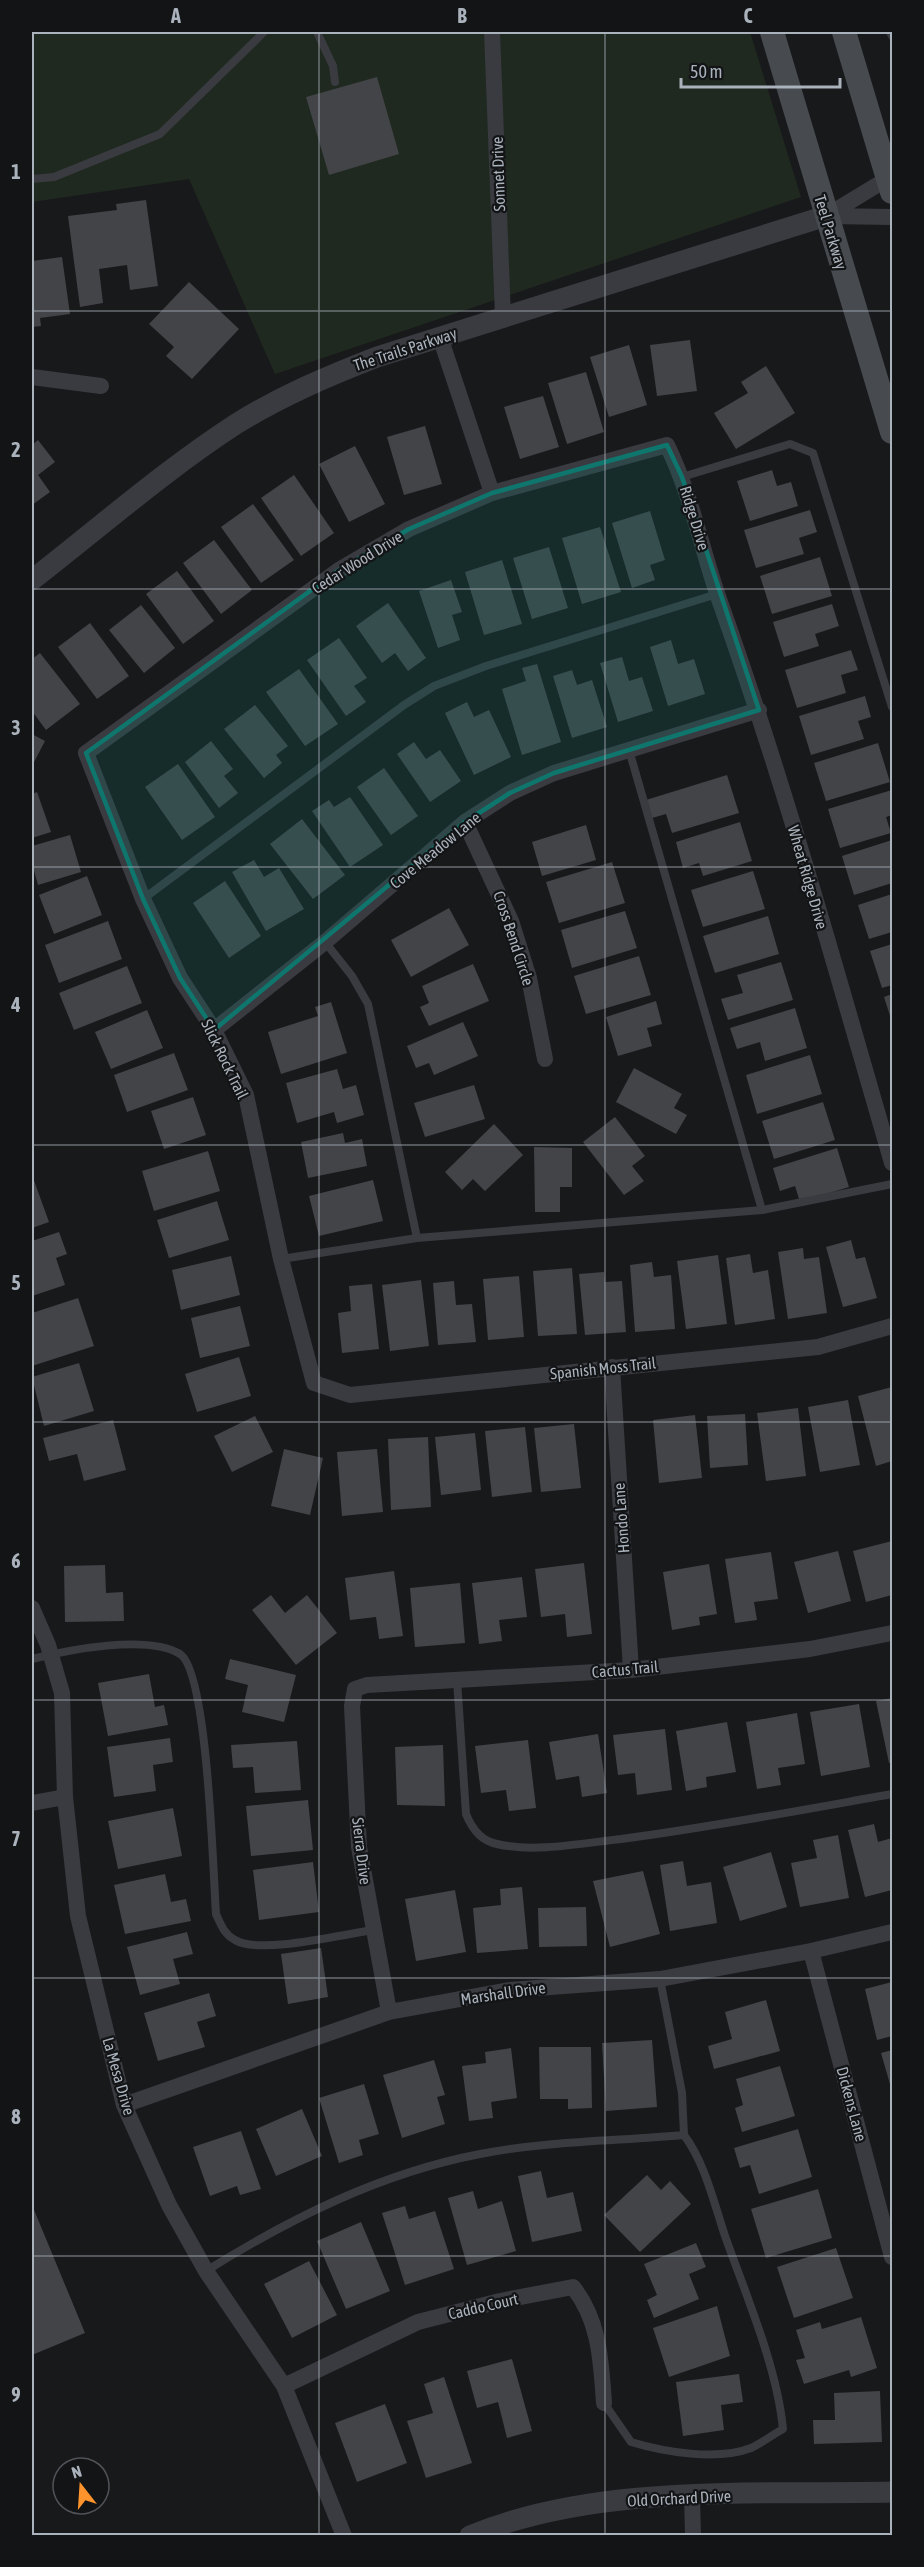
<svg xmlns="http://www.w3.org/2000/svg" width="924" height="2567" font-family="'Asap Condensed',sans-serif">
	<rect width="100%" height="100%" fill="#18191b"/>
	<path fill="#202920" d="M32 32H750L801 197 275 374 189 179 32 202Z"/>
	<path fill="#424448" d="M377 77 399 154 329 175 306 97Z
		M146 200 158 286 130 290 127 265 99 269 103 303 80 307 68 216 117 210 116 204Z
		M62 257 70 314 40 318 41 326 32 327V261Z
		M189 282 239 329 192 379 166 356 174 347 149 324Z
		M690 340 697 391 657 396 650 345Z
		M629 345 647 405 609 417 590 357Z
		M766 366 795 413 736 449 714 413 748 393 741 382Z
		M586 372 604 432 567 444 548 383Z
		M543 396 559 447 520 459 504 407Z
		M425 426 442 484 404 495 387 437Z
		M38 440 55 462 38 475 50 492 32 505V445Z
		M355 446 385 504 349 522 319 464Z
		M772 470 777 486 791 482 798 506 750 521 737 481Z
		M294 475 334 533 301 556 261 498Z
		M253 504 294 560 261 583 221 527Z
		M810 510 817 532 799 538 804 554 756 568 744 530Z
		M650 511 665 560 650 565 655 580 632 588 612 523Z
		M600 527 621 592 582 604 562 538Z
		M214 540 252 590 221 614 183 563Z
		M549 547 568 608 532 619 513 558Z
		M820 557 832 596 772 614 760 576Z
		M502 560 522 624 484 635 465 572Z
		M177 571 214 621 183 644 146 594Z
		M451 580 462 612 452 615 460 640 438 648 419 591Z
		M388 603 426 658 408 671 395 653 382 663 356 626Z
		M832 604 839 626 815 634 819 646 784 657 773 622Z
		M141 605 175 648 144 673 109 630Z
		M90 623 129 676 97 699 58 647Z
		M339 638 367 678 354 686 366 702 346 716 307 660Z
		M671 640 678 664 694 659 705 694 668 706 650 647Z
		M851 650 858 670 841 675 846 693 797 708 785 670Z
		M40 653 80 704 46 730 32 711V659Z
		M622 657 629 681 642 677 653 711 618 722 600 663Z
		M537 664 561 742 522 755 502 689 526 681 522 668Z
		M299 669 338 724 305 746 266 692Z
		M572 670 577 685 592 680 607 727 572 738 553 676Z
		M865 696 871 717 858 721 864 739 811 755 799 716Z
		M467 702 474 717 489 710 511 757 474 775 445 713Z
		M255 705 288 746 276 755 282 763 264 778 224 729Z
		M32 734 45 741 32 766Z
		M211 741 233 769 224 776 238 793 219 808 185 762Z
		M414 742 426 759 440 750 461 781 430 802 397 754Z
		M878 743 890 782 826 801 814 763Z
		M178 764 215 817 182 840 145 787Z
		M384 768 418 816 391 835 357 787Z
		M727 775 739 813 672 833 666 814 652 818 646 800Z
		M892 790V815L886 817 891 833 840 848 828 809Z
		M37 792 51 832 32 838V794Z
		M350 797 383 845 350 867 312 811 329 800 334 807Z
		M302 819 345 875 313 899 270 844Z
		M740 822 752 861 703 876 699 863 683 868 676 842Z
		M586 825 596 860 542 876 532 842Z
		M70 835 81 872 38 885 32 863V846Z
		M892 840V883L854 895 842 856Z
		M254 860 264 877 279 868 304 909 266 931 232 872Z
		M612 862 625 903 559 923 546 882Z
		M753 871 765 909 703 927 691 890Z
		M87 876 102 915 54 934 39 895Z
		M225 881 261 936 229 958 193 903Z
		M892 894V932L869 939 858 905Z
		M449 908 469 945 411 977 391 940Z
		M625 911 637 948 572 968 561 930Z
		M768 916 779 954 715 973 703 936Z
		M108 921 122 959 59 983 45 945Z
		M892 944V985L882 988 870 951Z
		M639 956 651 995 586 1014 574 976Z
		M781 962 793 1000 728 1020 721 999 743 993 737 975Z
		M473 964 489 1001 429 1026 420 1007 429 1003 422 986Z
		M127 966 142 1003 74 1030 59 993Z
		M892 994V1022L884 997Z
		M656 1001 662 1024 647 1028 652 1046 618 1056 606 1017Z
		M331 1002 347 1053 281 1074 268 1032 318 1016 315 1007Z
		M795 1008 807 1048 765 1061 760 1042 737 1049 730 1028Z
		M147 1010 163 1048 111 1069 95 1032Z
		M463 1022 478 1056 434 1075 429 1063 416 1068 407 1046Z
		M174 1053 188 1090 127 1112 114 1075Z
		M810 1055 822 1094 757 1114 746 1075Z
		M634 1068 682 1094 674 1108 687 1115 676 1134 616 1102Z
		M337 1069 343 1089 356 1085 364 1115 337 1123 334 1112 297 1123 286 1083Z
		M474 1085 485 1119 425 1137 414 1103Z
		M193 1097 206 1135 164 1149 151 1111Z
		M823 1102 835 1140 774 1159 762 1121Z
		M615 1117 645 1156 632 1166 644 1181 624 1195 583 1142Z
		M494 1124 523 1155 485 1191 473 1179 462 1190 445 1172Z
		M343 1133 345 1143 362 1139 367 1166 308 1178 301 1142Z
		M534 1147 572 1148V1187H560V1212H535Z
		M837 1148 849 1187 800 1202 795 1186 780 1191 773 1168Z
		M208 1151 220 1191 154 1211 142 1171Z
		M32 1175 49 1222 32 1228Z
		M373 1180 383 1221 319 1236 309 1196Z
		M217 1201 229 1240 169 1258 157 1220Z
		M59 1232 67 1254 56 1258 65 1285 32 1296V1241Z
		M851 1240 856 1259 865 1257 877 1298 843 1307 826 1247Z
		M803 1248 804 1259 819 1257 827 1313 788 1319 778 1252Z
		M750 1254 753 1273 768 1270 775 1319 735 1325 726 1258Z
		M718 1255 727 1324 686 1329 677 1261Z
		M231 1256 240 1295 181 1310 172 1270Z
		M652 1262 654 1277 671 1275 675 1329 635 1332 630 1265Z
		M572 1268 577 1334 538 1336 533 1271Z
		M604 1272 605 1282 622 1281 626 1332 585 1335 579 1274Z
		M519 1276 524 1337 488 1340 483 1279Z
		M421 1280 429 1346 390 1351 382 1285Z
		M454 1281 456 1305 472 1304 476 1342 438 1345 433 1283Z
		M372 1284 379 1349 342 1353 338 1313 351 1311 349 1286Z
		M78 1298 94 1346 32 1366V1313Z
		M240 1306 250 1346 200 1358 191 1318Z
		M239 1357 251 1396 197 1412 185 1374Z
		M79 1363 94 1411 44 1426 32 1377Z
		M892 1387V1461L876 1466 858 1396Z
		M848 1400 860 1465 820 1472 808 1407Z
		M798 1408 806 1476 766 1481 757 1413Z
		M745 1414 748 1465 710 1468 707 1416Z
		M695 1415 702 1478 659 1483 653 1420Z
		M255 1416 273 1452 232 1472 214 1436Z
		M113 1420 126 1470 84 1481 77 1454 49 1461 43 1438Z
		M574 1424 581 1488 541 1492 534 1428Z
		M525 1427 532 1492 492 1497 485 1431Z
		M475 1433 481 1490 441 1495 435 1437Z
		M428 1437 431 1507 391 1510 388 1439Z
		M284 1449 323 1458 310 1515 271 1506Z
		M377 1449 383 1512 342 1516 337 1452Z
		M892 1541V1595L866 1602 853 1551Z
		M838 1551 851 1601 808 1613 794 1562Z
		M771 1552 778 1599 754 1602 757 1620 735 1623 725 1559Z
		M584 1563 592 1634 567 1637 565 1614 541 1617 535 1569Z
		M709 1564 717 1614 699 1617 700 1625 672 1630 663 1572Z
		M105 1565 106 1593 123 1592 124 1621 65 1622 64 1566Z
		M394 1571 403 1636 379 1639 376 1617 350 1620 345 1578Z
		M522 1577 527 1617 499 1620 502 1641 479 1644 472 1583Z
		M460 1583 465 1643 415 1647 410 1588Z
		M271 1595 285 1613 307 1595 337 1633 296 1665 252 1610Z
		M230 1659 296 1675 284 1722 242 1712 248 1685 225 1679Z
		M149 1674 155 1707 164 1705 168 1725 108 1736 98 1683Z
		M892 1698V1762L889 1763 876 1701Z
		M859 1704 870 1767 821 1776 810 1712Z
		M797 1713 805 1764 778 1768 781 1785 757 1789 746 1722Z
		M727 1722 736 1772 706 1777 707 1787 686 1791 676 1731Z
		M665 1729 672 1790 637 1795 635 1773 618 1775 613 1735Z
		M598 1734 607 1793 582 1797 579 1776 556 1780 549 1742Z
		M170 1738 173 1762 153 1765 156 1791 114 1797 107 1747Z
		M528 1740 536 1808 509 1811 506 1790 481 1793 475 1746Z
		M297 1741 301 1790 255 1793 253 1767 233 1768 231 1745Z
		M443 1745 445 1806 397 1805 395 1747Z
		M308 1800 313 1850 251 1856 246 1806Z
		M173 1808 182 1856 118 1869 108 1821Z
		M874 1824 878 1842 892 1838V1890L865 1897 848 1830Z
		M838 1835 849 1898 800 1907 791 1863 817 1858 813 1840Z
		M771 1852 787 1907 740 1921 723 1867Z
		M683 1861 687 1886 711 1882 717 1923 670 1931 660 1865Z
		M313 1862 319 1912 259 1920 253 1870Z
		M643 1871 660 1934 610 1947 593 1881Z
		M165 1874 171 1902 186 1899 191 1921 125 1934 114 1885Z
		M522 1887 528 1949 477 1953 473 1908 501 1905 500 1889Z
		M455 1890 466 1952 416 1961 405 1899Z
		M586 1907 587 1946 539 1947 538 1908Z
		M187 1932 193 1954 173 1959 180 1984 140 1995 127 1947Z
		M321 1948 328 1997 288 2004 281 1954Z
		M892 1982V2036L877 2040 865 1989Z
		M209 1993 216 2016 197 2022 205 2047 158 2061 144 2013Z
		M766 2000 780 2051 714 2069 708 2046 732 2039 725 2012Z
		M652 2040 657 2107 606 2111 602 2043Z
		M539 2047H591L592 2108 568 2109V2099H540Z
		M511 2048 517 2098 491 2102 493 2118 469 2121 462 2066 486 2063 485 2052Z
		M892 2050V2091L881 2053Z
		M434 2060 445 2095 437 2097 445 2124 402 2138 383 2075Z
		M780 2066 795 2116 742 2132 735 2108 743 2105 736 2079Z
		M364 2084 379 2134 359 2140 363 2155 339 2163 319 2098Z
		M302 2109 322 2156 276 2176 256 2129Z
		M798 2129 812 2177 759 2194 750 2165 740 2168 734 2148Z
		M241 2131 261 2189 240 2195 237 2186 210 2196 193 2147Z
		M541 2171 547 2198 573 2192 582 2231 532 2242 518 2176Z
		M647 2175 661 2190 670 2181 691 2204 640 2252 604 2215Z
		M818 2189 832 2238 766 2258 751 2209Z
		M473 2191 478 2209 502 2201 516 2251 467 2265 448 2198Z
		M32 2205 85 2333 32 2355Z
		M405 2206 409 2219 435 2211 454 2269 405 2285 382 2213Z
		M361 2222 390 2291 346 2309 317 2241Z
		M696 2243 706 2267 689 2274 699 2299 654 2318 647 2300 657 2295 644 2264Z
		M836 2248 853 2298 794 2318 777 2267Z
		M309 2261 337 2315 292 2338 264 2284Z
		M717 2306 730 2356 669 2377 653 2328Z
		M861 2317 877 2368 851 2377 849 2370 804 2384 796 2360 805 2358 796 2330 820 2322 822 2329Z
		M512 2359 532 2431 507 2438 498 2402 477 2408 467 2371Z
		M739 2374 743 2402 721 2405 724 2430 683 2436 676 2382Z
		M444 2377 472 2463 426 2478 407 2421 433 2413 424 2384Z
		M880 2391 882 2442 814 2444 813 2420H835L834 2393Z
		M385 2404 407 2463 357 2482 335 2423Z"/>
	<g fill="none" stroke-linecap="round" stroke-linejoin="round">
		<path stroke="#393b40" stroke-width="8" d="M317 32 333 66 335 82
			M890 32 892 36
			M32 179 54 177 160 134 264 32
			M682 477 790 444 813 453 892 707
			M629 750 762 1210
			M143 899 404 705 434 686 486 666 717 594
			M325 942 352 976 368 1004 417 1238
			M281 1259 417 1238 762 1210 892 1184
			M32 1659C68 1650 147 1634 180 1654 208 1672 213 1873 216 1914 221 1925 224 1934 235 1940 259 1955 344 1934 374 1930
			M457 1680 466 1814C472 1829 481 1841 497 1844 534 1853 584 1843 621 1839 712 1827 802 1810 892 1794
			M660 1979 682 2093 684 2135
			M206 2271C291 2218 381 2173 480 2154 547 2141 617 2141 684 2135 705 2163 714 2203 725 2236 746 2295 777 2367 783 2429 772 2435 762 2443 751 2448 717 2461 664 2452 631 2442L604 2403"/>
		<path stroke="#393b40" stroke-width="16" d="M492 32 503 317
			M826 216 892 176
			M827 216 892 217
			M440 337 492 493
			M32 377 101 386
			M465 822 511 921 529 978 545 1059
			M214 1030 325 942 465 822 510 793 554 773 759 710
			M892 1163C837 974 785 784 719 599 701 547 691 494 667 445L492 493 409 529 339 570 86 753 143 899 180 978 214 1030 246 1095 281 1259 314 1383 350 1395 818 1347 892 1326
			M612 1367 631 1670
			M32 1608 48 1645 62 1693 65 1797 78 1916 124 2105 169 2205 206 2271 284 2386 344 2536
			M32 1803 65 1797
			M811 1951 892 2257
			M389 2012 359 1847 352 1706 355 1689 367 1685 631 1670 810 1649 892 1633
			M124 2105 389 2012 509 1990 660 1979 811 1951 892 1932
			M284 2386 418 2322 500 2301 573 2287C600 2321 601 2362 604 2403
			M692 2496 693 2536"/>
		<path stroke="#393b40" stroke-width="21" d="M32 580C99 528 165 470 236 424 281 396 328 376 377 357L826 216
			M470 2536C597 2483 757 2495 892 2492"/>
		<path stroke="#474b50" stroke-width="24" d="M772 32 892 432
			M844 32 892 192"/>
	</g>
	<path fill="#0f766e" fill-opacity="0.2" stroke="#0f766e" stroke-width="4.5" stroke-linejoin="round" d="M667 445 682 477 759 710 554 773 510 793 465 822 214 1030 180 978 143 899 86 753 339 570 409 529 492 493Z"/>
	<path fill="none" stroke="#aab2bc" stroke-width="1.5" stroke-opacity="0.55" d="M319 32V2536M605 32V2536M32 311H892M32 589H892M32 867H892M32 1145H892M32 1422H892M32 1700H892M32 1978H892M32 2256H892"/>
	<g text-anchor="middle" stroke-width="4.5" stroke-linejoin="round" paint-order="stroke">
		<g font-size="16" fill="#aab2bc" stroke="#131416">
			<text transform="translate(498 174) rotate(-92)" y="6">Sonnet Drive</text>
			<text transform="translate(831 232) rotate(73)" y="6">Teel Parkway</text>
			<text transform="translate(405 349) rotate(-18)" y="6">The Trails Parkway</text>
			<text transform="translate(695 518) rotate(73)" y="6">Ridge Drive</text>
			<text transform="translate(357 562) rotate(-32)" y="6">Cedar Wood Drive</text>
			<text transform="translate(435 850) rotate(-39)" y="6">Cove Meadow Lane</text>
			<text transform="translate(808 877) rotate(74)" y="6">Wheat Ridge Drive</text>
			<text transform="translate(514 938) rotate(72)" y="6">Cross Bend Circle</text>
			<text transform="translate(225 1059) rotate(64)" y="6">Slick Rock Trail</text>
			<text transform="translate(603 1368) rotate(-6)" y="6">Spanish Moss Trail</text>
			<text transform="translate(621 1518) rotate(-94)" y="6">Hondo Lane</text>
			<text transform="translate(625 1669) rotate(-5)" y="6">Cactus Trail</text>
			<text transform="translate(362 1851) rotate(83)" y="6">Sierra Drive</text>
			<text transform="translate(503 1993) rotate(-8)" y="6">Marshall Drive</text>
			<text transform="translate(119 2076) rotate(74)" y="6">La Mesa Drive</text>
			<text transform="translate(852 2104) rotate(75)" y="6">Dickens Lane</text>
			<text transform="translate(483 2306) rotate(-13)" y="6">Caddo Court</text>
			<text transform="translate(679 2498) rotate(-3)" y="6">Old Orchard Drive</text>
		</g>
	</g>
	<rect width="924" height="2567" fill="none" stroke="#131416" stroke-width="66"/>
	<g transform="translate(81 2486) rotate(343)"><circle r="28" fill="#131416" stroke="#4f5358" stroke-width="1.5"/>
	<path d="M0-4.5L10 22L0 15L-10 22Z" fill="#ff932c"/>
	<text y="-9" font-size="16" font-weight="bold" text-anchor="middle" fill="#aab2bc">N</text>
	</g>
	<path d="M681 78v9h159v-9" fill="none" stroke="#aab2bc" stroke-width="3"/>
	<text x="690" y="78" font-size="18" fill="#aab2bc" stroke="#131416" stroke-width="4.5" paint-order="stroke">50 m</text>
	<rect x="33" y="33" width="858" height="2501" fill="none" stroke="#aab2bc" stroke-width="2"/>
	<g font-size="20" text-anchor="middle" font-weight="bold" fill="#aab2bc">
		<text x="176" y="23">A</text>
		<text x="462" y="23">B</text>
		<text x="748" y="23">C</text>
		<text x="16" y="179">1</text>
		<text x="16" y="457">2</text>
		<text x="16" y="735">3</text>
		<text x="16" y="1012">4</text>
		<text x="16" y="1290">5</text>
		<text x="16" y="1568">6</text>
		<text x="16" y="1846">7</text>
		<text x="16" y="2124">8</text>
		<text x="16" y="2402">9</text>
	</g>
</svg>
